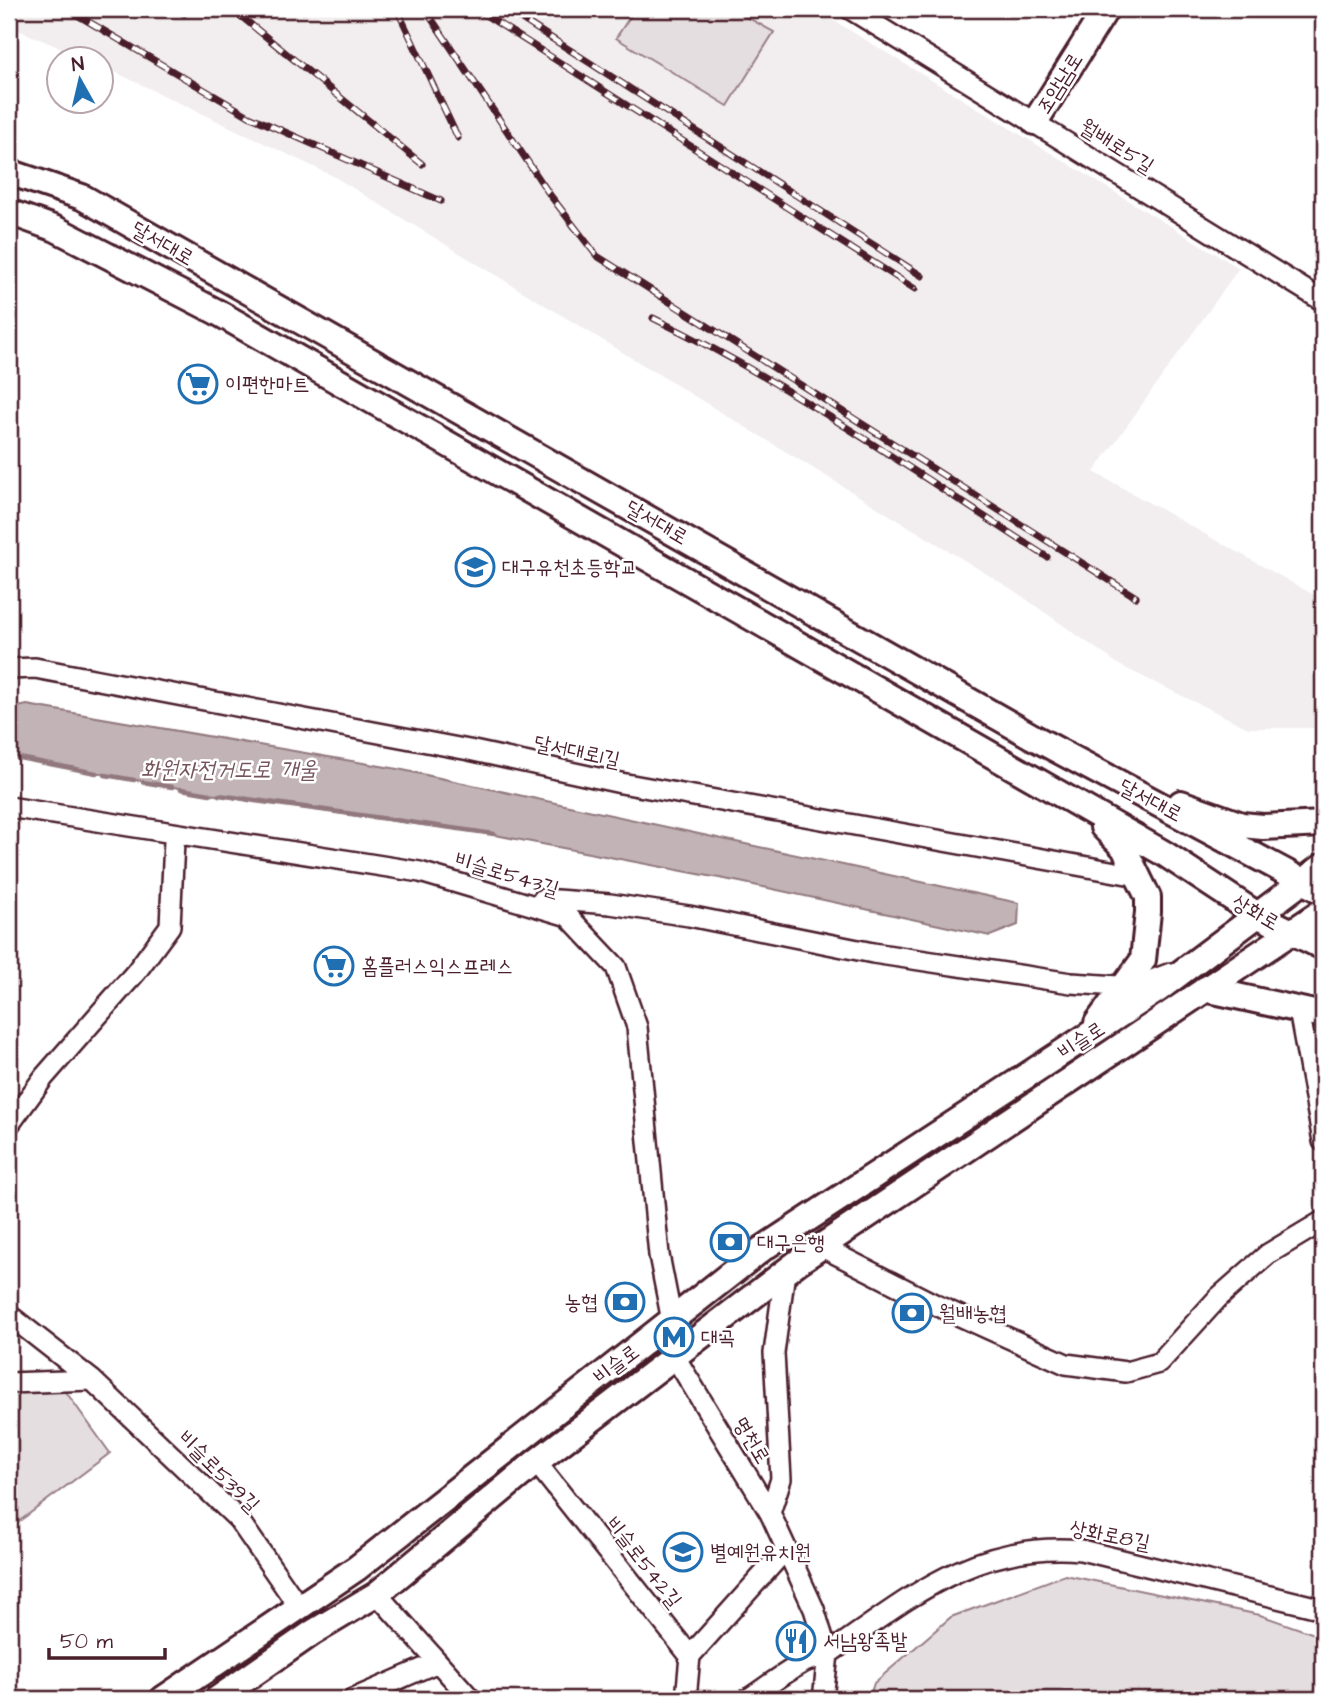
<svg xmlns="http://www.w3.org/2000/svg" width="1332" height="1708" font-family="'Architects Daughter','Poor Story',sans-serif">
	<rect width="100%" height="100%" fill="#fff"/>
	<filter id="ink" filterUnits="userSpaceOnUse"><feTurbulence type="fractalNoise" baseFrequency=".0143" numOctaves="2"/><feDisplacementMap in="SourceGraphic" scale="14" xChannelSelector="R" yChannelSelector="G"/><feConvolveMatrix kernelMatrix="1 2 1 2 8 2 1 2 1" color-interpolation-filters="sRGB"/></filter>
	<g filter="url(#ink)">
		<path fill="#f2eeef" d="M9 9H815L1239 268 1094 472 1323 600V728H1248L1121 666 1013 590 333 176 102 66V60L86 59 9 26Z"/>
		<path fill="#e5dee0" stroke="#987e86" stroke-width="2" d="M635 9H732L774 32 728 106 616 38Z
			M9 1391 66 1392 110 1453 9 1529Z
			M1065 1575 1260 1615 1323 1637V1699H869L874 1683 951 1617Z"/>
		<path fill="#c1b3b6" stroke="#91787e" stroke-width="2" d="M27 705 398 769 1019 903 1018 925 990 936 740 882 490 834 253 802 9 756V709Z"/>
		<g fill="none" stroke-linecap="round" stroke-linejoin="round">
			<path stroke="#91787e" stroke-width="4.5" d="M9 756 96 773
				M105 775 134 780
				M143 782 172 787
				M181 789 210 794
				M219 795 494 834"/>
			<defs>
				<path id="minor" d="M850 9 1323 301
					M9 669 35 668 469 750 621 783 1138 876
					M9 807 420 872 568 916 616 967 637 1027 659 1255 672 1321
					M543 899 610 904 689 916 873 953 1071 983 1134 987 1171 973
					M1299 1010 1323 1141
					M9 1125 44 1077 136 972 170 926 174 841
					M822 1247 938 1306 1066 1364 1126 1372 1159 1363 1218 1298 1268 1254 1323 1221
					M9 1315 92 1380 238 1519 299 1607
					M675 1357 770 1513 814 1609 828 1654 823 1699
					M9 1383 92 1380
					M536 1462 690 1656 686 1699
					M770 1513 781 1479 774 1353 785 1272
					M377 1594 471 1699
					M690 1656 786 1549
					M353 1699 438 1662
					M748 1699C766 1687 783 1674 801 1664 811 1658 822 1658 831 1652 912 1596 976 1541 1081 1550L1323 1609"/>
				<path id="major" d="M1035 122 1106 9
					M9 172 82 197 1033 737 1323 892
					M9 212 56 229 217 312 1165 854 1259 916 1323 947
					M1181 803 1242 825 1263 827 1323 824
					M1205 989 1323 1015
					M1097 1023 1143 960 1148 912V897L1124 848 1103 827
					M163 1699 357 1568 762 1249 1159 989 1323 866
					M217 1699 312 1633 377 1594 536 1462 798 1262 1323 911"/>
			</defs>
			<use href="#minor" stroke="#4a1f2b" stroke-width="24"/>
			<use href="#major" stroke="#4a1f2b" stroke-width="30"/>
			<use href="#minor" stroke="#fff" stroke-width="19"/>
			<use href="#major" stroke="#fff" stroke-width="24"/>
			<defs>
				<path id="rail" d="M67 9 249 116 441 201
					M134 9 142 14
					M177 9 184 14
					M232 9 422 164
					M303 9 304 10
					M397 9 458 138
					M425 9 550 195 597 256 1136 597
					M476 9 915 289
					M506 9 922 276
					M653 318C791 384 918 475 1047 557"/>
			</defs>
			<use href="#rail" stroke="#4a1f2b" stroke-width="7"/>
			<use href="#rail" stroke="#fff" stroke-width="4.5" stroke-dasharray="13" stroke-linecap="butt"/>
		</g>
	</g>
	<defs>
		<symbol id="supermarket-ring" viewBox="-11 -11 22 22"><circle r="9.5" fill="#fff" stroke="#1f6fb2" stroke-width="1.5"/><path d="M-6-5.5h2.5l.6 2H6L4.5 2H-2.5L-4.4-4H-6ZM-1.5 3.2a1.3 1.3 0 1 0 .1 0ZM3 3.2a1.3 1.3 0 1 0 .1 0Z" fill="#1f6fb2"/></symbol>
		<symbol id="school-ring" viewBox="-11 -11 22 22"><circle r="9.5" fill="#fff" stroke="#1f6fb2" stroke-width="1.5"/><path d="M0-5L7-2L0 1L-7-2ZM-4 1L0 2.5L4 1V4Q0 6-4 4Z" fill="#1f6fb2"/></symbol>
		<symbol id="bank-ring" viewBox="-11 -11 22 22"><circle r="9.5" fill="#fff" stroke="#1f6fb2" stroke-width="1.5"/><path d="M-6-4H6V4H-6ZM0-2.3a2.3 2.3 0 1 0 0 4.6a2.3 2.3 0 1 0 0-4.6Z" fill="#1f6fb2"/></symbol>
		<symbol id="metro-ring" viewBox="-11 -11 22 22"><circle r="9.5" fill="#fff" stroke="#1f6fb2" stroke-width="1.5"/><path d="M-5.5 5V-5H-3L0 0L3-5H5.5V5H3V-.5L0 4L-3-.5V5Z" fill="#1f6fb2"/></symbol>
		<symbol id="restaurant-ring" viewBox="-11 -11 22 22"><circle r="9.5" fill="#fff" stroke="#1f6fb2" stroke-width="1.5"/><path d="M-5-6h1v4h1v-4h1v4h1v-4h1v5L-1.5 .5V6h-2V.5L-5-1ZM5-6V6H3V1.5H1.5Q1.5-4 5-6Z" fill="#1f6fb2"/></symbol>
	</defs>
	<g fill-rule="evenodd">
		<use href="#supermarket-ring" x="176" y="362" width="44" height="44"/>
		<use href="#school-ring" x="453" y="545" width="44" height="44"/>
		<use href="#supermarket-ring" x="312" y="944" width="44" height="44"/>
		<use href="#bank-ring" x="708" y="1220" width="44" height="44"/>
		<use href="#bank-ring" x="603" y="1280" width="44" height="44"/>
		<use href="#bank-ring" x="890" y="1291" width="44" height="44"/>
		<use href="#metro-ring" x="652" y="1315" width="44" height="44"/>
		<use href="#school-ring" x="661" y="1530" width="44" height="44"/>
		<use href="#restaurant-ring" x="774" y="1619" width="44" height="44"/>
	</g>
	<g text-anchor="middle" stroke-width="5" stroke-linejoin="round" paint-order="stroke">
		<g font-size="21" fill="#4a1f2b" stroke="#fff">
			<text transform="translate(1059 83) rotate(-58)" y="7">조암남로</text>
			<text transform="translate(1117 146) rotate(32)" y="7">월배로5길</text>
			<text transform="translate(163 243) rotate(30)" y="7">달서대로</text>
			<text transform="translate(657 522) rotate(30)" y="7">달서대로</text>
			<text transform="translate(577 751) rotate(12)" y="7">달서대로1길</text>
			<text transform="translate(1151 800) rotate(28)" y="7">달서대로</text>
			<text transform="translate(507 874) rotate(17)" y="7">비슬로543길</text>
			<text transform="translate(1256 912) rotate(30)" y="7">상화로</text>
			<text transform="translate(1081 1040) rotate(-33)" y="7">비슬로</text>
			<text transform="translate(616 1364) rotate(-37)" y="7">비슬로</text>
			<text transform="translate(752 1440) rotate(59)" y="7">명천로</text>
			<text transform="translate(219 1471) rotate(45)" y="7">비슬로539길</text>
			<text transform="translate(1110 1535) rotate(11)" y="7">상화로8길</text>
			<text transform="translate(644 1562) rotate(52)" y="7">비슬로542길</text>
		</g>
		<g font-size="21" fill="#4a1f2b" stroke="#fff" text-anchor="start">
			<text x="225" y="391">이편한마트</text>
			<text x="502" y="574">대구유천초등학교</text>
			<text x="361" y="973">홈플러스익스프레스</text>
			<text x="757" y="1249">대구은행</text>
			<text x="598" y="1309" text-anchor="end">농협</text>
			<text x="939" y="1320">월배농협</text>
			<text x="701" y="1344">대곡</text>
			<text x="710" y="1559">별예원유치원</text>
			<text x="823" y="1648">서남왕족발</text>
		</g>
		<g font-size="23" font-style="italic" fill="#74535c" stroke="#fff">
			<text x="229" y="777">화원자전거도로 개울</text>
		</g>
	</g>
	<rect width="1332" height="1708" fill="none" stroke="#fff" stroke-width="35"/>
	<rect x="18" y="18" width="1297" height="1673" fill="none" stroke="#4a1f2b" stroke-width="2.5" filter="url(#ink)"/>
	<g transform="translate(80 80) rotate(352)"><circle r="33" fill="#ffffff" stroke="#b7a5aa" stroke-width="2"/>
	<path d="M0-5L12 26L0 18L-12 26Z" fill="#1f6fb2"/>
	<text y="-10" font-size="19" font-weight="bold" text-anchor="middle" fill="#4a1f2b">N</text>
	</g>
	<path d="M49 1648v10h116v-10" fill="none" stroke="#4a1f2b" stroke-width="3.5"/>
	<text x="60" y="1648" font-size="21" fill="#4a1f2b" stroke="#ffffff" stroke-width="5" paint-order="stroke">50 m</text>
</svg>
